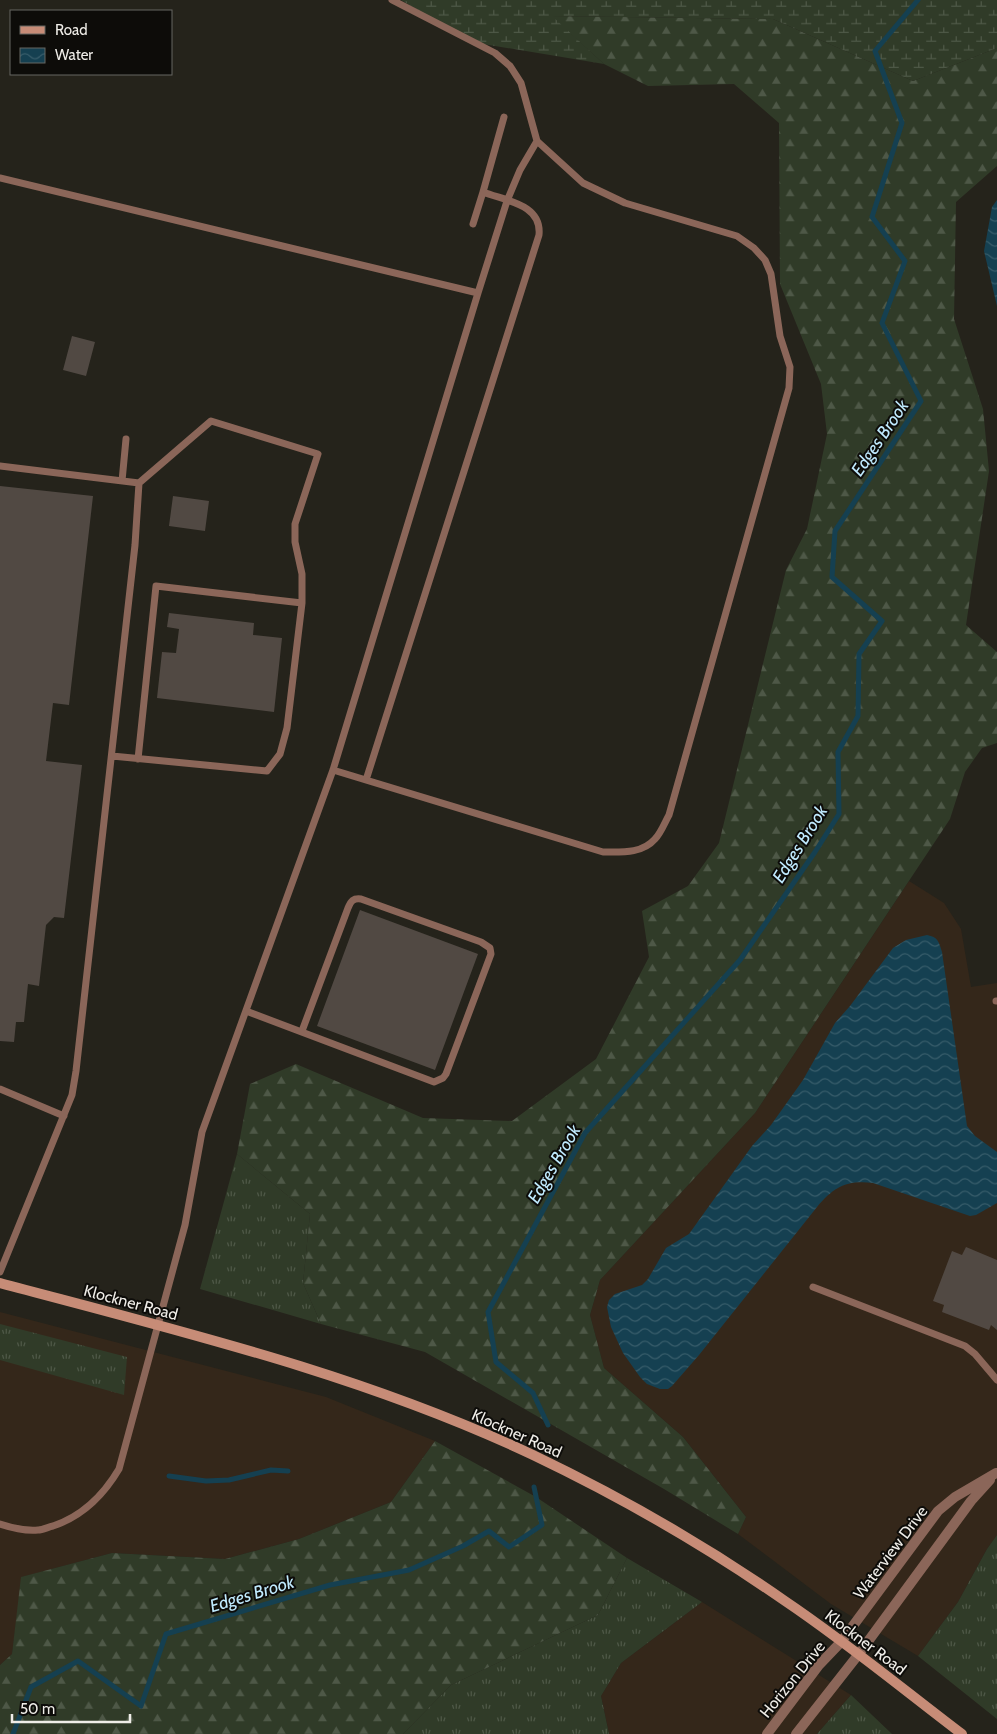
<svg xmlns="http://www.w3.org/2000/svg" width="997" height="1734" font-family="Cabin,sans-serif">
	<defs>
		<pattern id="grass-tufts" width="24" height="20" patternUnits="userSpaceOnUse" patternTransform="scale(1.25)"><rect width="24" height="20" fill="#303b28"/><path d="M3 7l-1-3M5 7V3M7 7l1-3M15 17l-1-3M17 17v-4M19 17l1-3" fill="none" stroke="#4e5847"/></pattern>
		<pattern id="forest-firs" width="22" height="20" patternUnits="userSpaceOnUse" patternTransform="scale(1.25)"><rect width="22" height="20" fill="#303b28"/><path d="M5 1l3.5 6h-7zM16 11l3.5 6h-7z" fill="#4e5847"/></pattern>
		<pattern id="wetland-marsh" width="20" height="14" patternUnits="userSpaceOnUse" patternTransform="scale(1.25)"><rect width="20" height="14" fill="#303b28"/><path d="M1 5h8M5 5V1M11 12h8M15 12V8" fill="none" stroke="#4e5847"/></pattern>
		<pattern id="water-waves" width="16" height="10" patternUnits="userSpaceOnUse" patternTransform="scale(1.25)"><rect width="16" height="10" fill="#154051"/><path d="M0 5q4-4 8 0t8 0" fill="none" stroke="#375c6a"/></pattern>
	</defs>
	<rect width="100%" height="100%" fill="#25231b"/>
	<path fill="#34271a" d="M909 881 944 903 961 929 971 987 997 983V1535L987 1549 958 1602 918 1656 831 1604 738 1534 746 1517 683 1437 604 1368 590 1315 600 1280 755 1113Z
		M0 1312 326 1397 435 1441 391 1502 299 1539 225 1559 112 1553 22 1577 12 1654 0 1665Z
		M702 1602 851 1695 817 1734H609L601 1696 621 1663Z"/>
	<path fill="url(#grass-tufts)" d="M237 1154 310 1214 303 1283 321 1324 200 1289Z
		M0 1324 127 1357 124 1395 0 1360Z
		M997 1535V1719L918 1656 958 1602 987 1549Z
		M627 1558 702 1602 621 1663 601 1696 609 1734H403L451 1685 598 1615Z
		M851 1695 892 1734H817Z"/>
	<path fill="url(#forest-firs)" d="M551 16 773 19 913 81 997 48V166L956 202 954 319 983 409 989 471 966 625 997 652V743L982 748 965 772 950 819 755 1113 600 1280 590 1315 604 1368 683 1437 746 1517 738 1534 664 1489 425 1352 321 1324 303 1283 310 1214 237 1154 250 1084 296 1064 423 1118 512 1121 596 1059 649 957 642 911 688 886 719 843 786 570 807 529 827 434 821 384 780 284 779 123 734 84 648 86 604 64Z
		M435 1441 536 1497 627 1558 598 1615 451 1685 403 1734H0V1665L12 1654 21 1577 112 1553 225 1559 299 1539 391 1502Z"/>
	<path fill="url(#wetland-marsh)" d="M401 0H997V48L913 81 773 19 552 16 604 64 471 42Z"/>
	<path fill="url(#water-waves)" d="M997 200V306L984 251 992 207Z
		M927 935C938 937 939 942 942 952L967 1126 975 1136 997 1152V1203L976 1215 970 1216 873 1183C846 1180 834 1187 817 1207L699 1355 672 1386 668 1389H660L647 1384 640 1377 623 1353 611 1327 607 1307 609 1300 615 1294 642 1285 648 1279 666 1248 689 1234 752 1146 771 1125 803 1080 835 1023 850 1006 893 948 906 940Z"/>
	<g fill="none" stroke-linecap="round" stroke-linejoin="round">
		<path stroke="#154051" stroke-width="5" d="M548 1425 533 1393 496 1362 488 1312 585 1133 740 960 815 852 839 814 838 752 858 716 859 654 882 621 832 577 835 531 921 401 882 323 905 261 872 217 902 123 875 51 918 0
			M169 1476 206 1481 229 1480 271 1470 288 1471
			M13 1734 31 1687 78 1661 141 1706 166 1634 330 1585 409 1570 463 1546 489 1531 509 1547 542 1525 534 1487"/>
	</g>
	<path fill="#514943" d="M72 336 95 342 86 376 63 370Z
		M0 486 93 496 69 705 53 703 46 761 82 765 64 918 54 917 46 925 39 986 28 984 24 1022H16L14 1042 0 1041Z
		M173 496 209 501 205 531 169 526Z
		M169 613 254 623 253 635 282 638 274 712 157 698 162 652 176 653 179 629 167 627Z
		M360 910 478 954 435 1070 317 1026Z
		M966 1247 997 1260V1330L991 1325 989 1330 942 1312 944 1305 933 1301 952 1251 962 1255Z"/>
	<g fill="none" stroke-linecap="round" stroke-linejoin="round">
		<path stroke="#8b6659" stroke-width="7" d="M392 0 495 53 510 66 521 83 537 141
			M0 178 478 293 333 770 202 1132 185 1225 119 1469C103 1496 83 1516 53 1526 48 1527 43 1530 38 1530 26 1531 12 1528 0 1524
			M483 192 504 117
			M0 466 139 483
			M122 481 126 439
			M138 759 156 586 302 603
			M333 770 603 852C621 852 642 854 655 839 661 833 665 822 669 815L789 388 790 367 780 336 771 274 765 260 754 248 737 236 625 203 583 183 537 141 520 170 507 201 478 293
			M366 780 539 235C542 204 506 201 483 192L473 224
			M996 1001H997
			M246 1011 434 1082 443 1078 446 1074 491 954 490 948 481 942 361 899C353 898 351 901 348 908L302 1031
			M0 1089 64 1116
			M0 1272 72 1095 76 1071 135 545 139 483 211 421 318 454 295 524V542L302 574V603L287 728 280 754 267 771 112 756
			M813 1287 965 1346 975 1354 997 1380"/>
		<path stroke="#8b6659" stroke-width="10" d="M767 1734 819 1665 841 1642 938 1511 955 1497 996 1473
			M796 1734 858 1655 971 1501 990 1480"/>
		<path stroke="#c78c77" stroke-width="10" d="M0 1283C180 1331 364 1375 533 1455 621 1497 706 1546 785 1601 846 1642 904 1690 962 1734"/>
	</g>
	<g text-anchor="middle" stroke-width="4" stroke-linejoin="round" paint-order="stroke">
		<g font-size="16" fill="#efede8" stroke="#0d0c09">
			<text transform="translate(131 1302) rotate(15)" y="6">Klockner Road</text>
			<text transform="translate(517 1433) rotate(24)" y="6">Klockner Road</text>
			<text transform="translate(890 1552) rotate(-53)" y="6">Waterview Drive</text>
			<text transform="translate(866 1642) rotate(37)" y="6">Klockner Road</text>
			<text transform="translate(792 1679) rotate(-51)" y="6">Horizon Drive</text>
		</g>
		<g font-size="18" font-style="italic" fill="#c0eafe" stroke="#0d0c09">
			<text transform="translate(880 438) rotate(-56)" y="6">Edges Brook</text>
			<text transform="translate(800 844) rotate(-58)" y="6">Edges Brook</text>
			<text transform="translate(554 1164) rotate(-60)" y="6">Edges Brook</text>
			<text transform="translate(252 1594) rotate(-17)" y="6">Edges Brook</text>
		</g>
	</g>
	<rect x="10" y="10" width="162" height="65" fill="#0d0c09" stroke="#676662"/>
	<rect x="20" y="26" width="25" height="8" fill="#c78c77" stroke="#676662"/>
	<text x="55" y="35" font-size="15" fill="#efede8">Road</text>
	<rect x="20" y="48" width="25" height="15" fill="url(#water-waves)" stroke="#676662"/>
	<text x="55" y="60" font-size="15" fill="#efede8">Water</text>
	<path d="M12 1714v8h118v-8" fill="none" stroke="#efede8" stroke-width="2.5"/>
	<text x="20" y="1714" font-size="15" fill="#efede8" stroke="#0d0c09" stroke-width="4" paint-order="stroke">50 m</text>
</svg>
